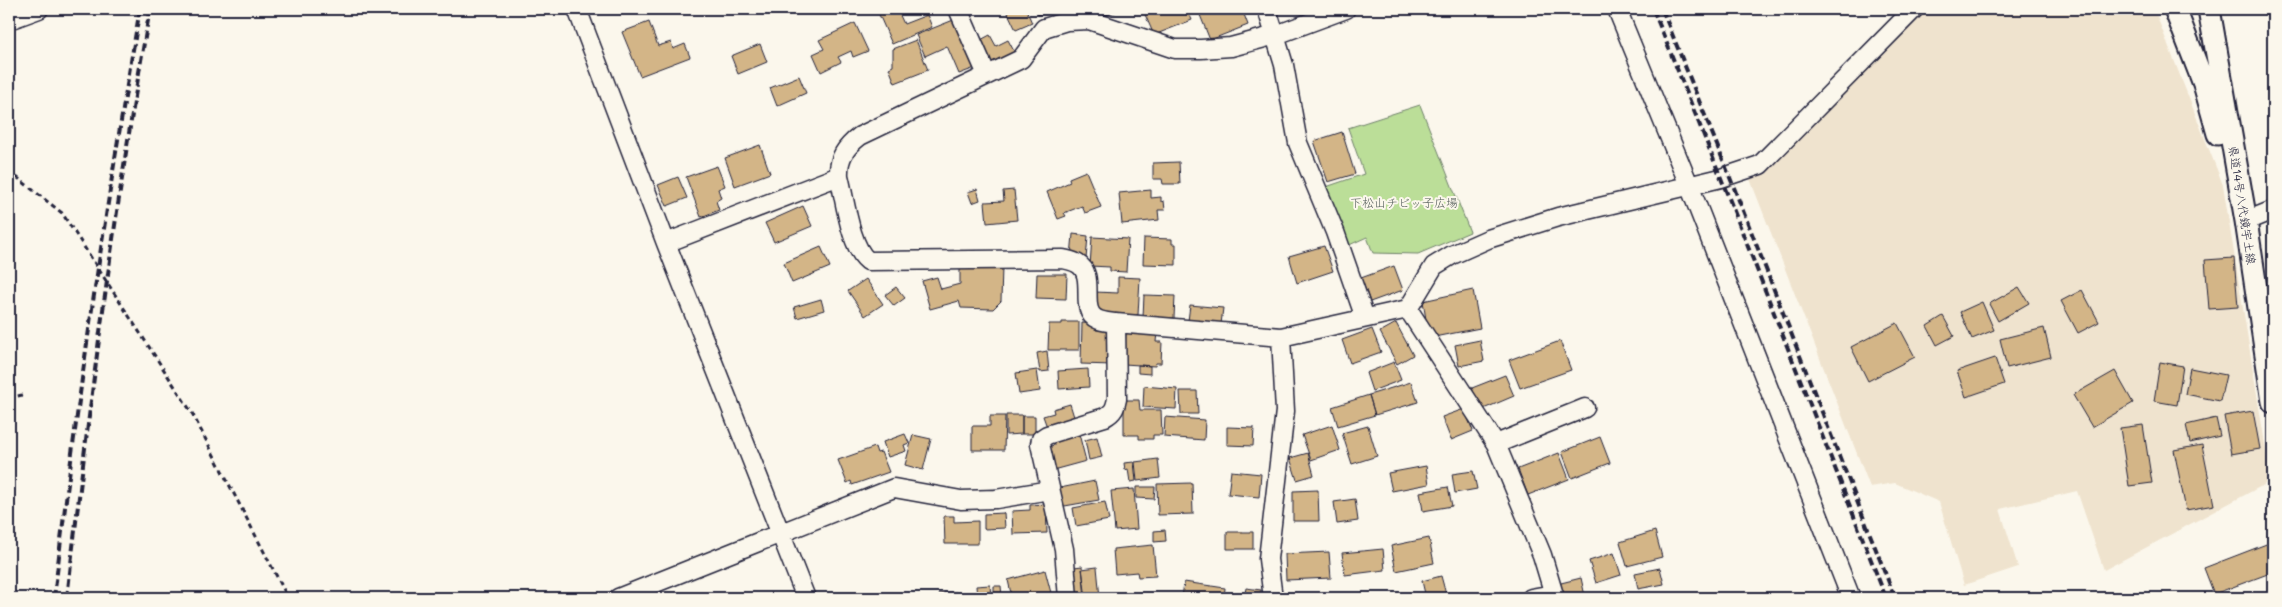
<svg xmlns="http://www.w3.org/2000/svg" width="2282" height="607" font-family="Mali,'Klee One',sans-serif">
	<rect width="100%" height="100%" fill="#fbf7ec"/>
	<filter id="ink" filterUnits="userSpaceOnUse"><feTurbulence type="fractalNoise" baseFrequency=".02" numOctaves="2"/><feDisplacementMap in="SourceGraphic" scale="10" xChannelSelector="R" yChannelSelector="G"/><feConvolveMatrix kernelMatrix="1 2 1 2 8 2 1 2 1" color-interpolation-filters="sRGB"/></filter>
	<g filter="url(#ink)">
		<path fill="#efe3ce" d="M1920 9H2154L2223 185 2271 481 2104 570 2077 491 2000 509 2018 567 1964 585 1939 502 1895 483 1870 487 1750 179Z"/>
		<path fill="#bbde98" stroke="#6e806a" d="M1420 105 1470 232 1418 254 1373 253 1367 237 1347 246 1323 188 1364 174 1348 128Z"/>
		<path fill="#d3b587" stroke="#22223b" d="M881 9H897L904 24 927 15 932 27 892 44 877 10Z
			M1012 9H1026L1032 23 1016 30 1007 11Z
			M1036 9H1061L1038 15Z
			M1094 9H1124L1097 18Z
			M1146 9H1187L1192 20 1154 35 1143 10Z
			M1214 9H1242L1248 25 1210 40 1200 15Z
			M956 19 975 68 959 74 947 46 925 56 916 35Z
			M649 22 658 46 671 42 673 49 685 44 690 57 640 76 622 32Z
			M855 23 868 51 853 57 851 51 838 57 841 62 821 72 813 54 824 49 819 40Z
			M990 35 996 46 1008 40 1015 53 990 66 977 42Z
			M916 40 928 70 895 83 889 68 893 66V49Z
			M760 44 767 62 738 74 731 56Z
			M799 76 806 93 777 106 770 88Z
			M1342 132 1355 174 1328 182 1314 141Z
			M760 145 770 173 735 186 725 158Z
			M1179 162 1180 184H1163L1162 179H1153V163Z
			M717 166 725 186 718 189 721 198 716 201 719 210 701 217 686 177Z
			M1086 171 1101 207 1085 213 1082 206 1064 213 1066 216 1058 219 1047 192 1070 182 1069 178Z
			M678 177 687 198 667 206 658 185Z
			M977 189 980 200 972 203 968 192Z
			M1014 190 1017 220 987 223 985 202 1004 201 1003 191Z
			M1151 190V198L1161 197V202L1164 201 1165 210H1158L1159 220 1122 224 1119 193Z
			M803 206 812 226 774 242 765 223Z
			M1073 234 1088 236 1086 259 1071 257Z
			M1092 237 1128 239 1126 272 1110 271V267L1090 266Z
			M1144 238 1172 239V244H1176V265L1143 264Z
			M1324 246 1333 271 1297 283 1289 256Z
			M821 247 830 267 792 283 784 263Z
			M2234 258 2238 307 2209 309 2205 260Z
			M1394 266 1403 290 1370 302 1361 278Z
			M960 267H1002L1001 301 993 309 961 308 959 301 930 309 922 281 937 277 941 289 960 284Z
			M1037 274H1067L1066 299 1036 298Z
			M1118 277 1140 278 1138 315 1094 313 1095 292 1118 293Z
			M866 279 883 304 865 316 848 291Z
			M896 287 905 298 894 306 885 295Z
			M2019 287 2029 303 1998 321 1989 304Z
			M1473 290 1480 328 1429 338 1423 301Z
			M2082 290 2099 322 2078 333 2061 301Z
			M1144 295 1175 296 1174 318 1143 317Z
			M821 299 824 310 797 318 794 307Z
			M1982 302 1994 330 1972 339 1960 312Z
			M1190 305 1223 308 1221 324 1188 321Z
			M1943 316 1954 336 1937 345 1927 326Z
			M1062 322H1079V350H1048L1049 324H1062Z
			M1082 323 1096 324V330H1112V365L1081 364Z
			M1396 323 1413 355 1397 364 1380 332Z
			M1897 323 1915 357 1868 381 1851 347Z
			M2044 328 2051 357 2007 368 2000 339Z
			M1372 329 1381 352 1350 363 1342 340Z
			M1126 331 1157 332 1156 342H1162L1161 363H1156L1155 366 1124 364Z
			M1480 340 1484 361 1459 366 1455 345Z
			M1560 341 1571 370 1520 388 1509 360Z
			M1047 351 1049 371 1040 372 1037 353Z
			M1995 358 2004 384 1966 397 1957 371Z
			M1394 362 1401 380 1372 391 1366 373Z
			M2160 362 2183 366 2177 405 2154 401Z
			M1138 365 1150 366V374L1138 373Z
			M2190 368 2226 375 2220 401 2185 394Z
			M1088 369 1089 387 1059 389 1058 371Z
			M1037 370 1040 391 1019 394 1016 373Z
			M2115 371 2133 403 2092 427 2073 395Z
			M1505 375 1514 396 1481 410 1472 388Z
			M1411 382 1418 402 1375 415 1369 395Z
			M1144 386 1177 389 1176 409 1143 407Z
			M1180 391H1197L1198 414H1181Z
			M1369 395 1375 415 1338 426 1332 407Z
			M1124 400H1139L1140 410H1161L1162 435H1153V439H1139V435H1124Z
			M1070 404 1075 420 1047 427 1043 416 1054 413 1053 409Z
			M1464 409 1473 431 1451 440 1442 417Z
			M2253 411 2260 449 2231 454 2224 416Z
			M1006 415H1022V434L1006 435Z
			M990 416H1005L1004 450H972V426H990Z
			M1022 416H1035V434H1022Z
			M1165 417 1205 420 1204 440 1164 437Z
			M2216 418 2220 436 2190 443 2186 425Z
			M1332 425 1340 450 1311 460 1302 435Z
			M2143 425 2152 483 2129 486 2120 428Z
			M1368 426 1377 456 1352 464 1342 433Z
			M1227 427 1254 428 1253 446 1227 445Z
			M1078 430 1086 461 1053 470 1047 447 1054 445 1052 437Z
			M905 434 909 443 904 445 906 451 888 457 883 442Z
			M913 435 931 439 923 470 905 465Z
			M1097 437 1102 457 1089 460 1085 440Z
			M1600 437 1610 463 1572 478 1562 452Z
			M2202 445 2214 505 2186 510 2174 450Z
			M875 447 877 453 881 452 889 472 852 485 851 481 847 483 838 460Z
			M1308 453 1314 475 1297 480 1290 458Z
			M1559 453 1569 479 1528 495 1518 469Z
			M1158 459 1160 478 1137 481 1135 462Z
			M1134 462 1136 481 1130 482 1128 469 1125 470 1124 463Z
			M1426 466 1429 484 1392 491 1388 473Z
			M1231 471 1261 474 1259 497 1228 494Z
			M1473 471 1477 489 1455 493 1452 474Z
			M1095 481 1099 500 1059 507 1055 489Z
			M1192 483 1193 514 1158 515 1157 484Z
			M1136 487H1155L1154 499 1136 498Z
			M1448 487 1452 506 1423 511 1420 492Z
			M1134 489 1137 529 1115 531 1111 491Z
			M1318 490 1319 521H1293V491Z
			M1355 499 1358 521 1337 524 1334 502Z
			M1105 502 1109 520 1076 526 1073 508Z
			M1046 504 1047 533 1013 534 1012 511 1030 510V505Z
			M1004 513 1005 528 984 529V514Z
			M944 516H954V522L978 521V544H945Z
			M1165 530 1166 541 1154 542V531Z
			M1655 531 1662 557 1627 566 1620 542Z
			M1227 532H1253V549H1227Z
			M1429 538 1434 563 1396 571 1391 546Z
			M2269 543 2273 553V572L2214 594 2204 568Z
			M1153 545 1156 576 1138 577 1137 572 1115 574 1113 549Z
			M1383 549 1385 570 1345 575 1342 553Z
			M1329 552 1331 578 1286 580 1285 554Z
			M1614 553 1621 575 1596 583 1589 561Z
			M1082 566 1085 598H1071L1067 568Z
			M1097 567 1100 598H1086L1082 569Z
			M1660 568 1664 584 1638 589 1635 573Z
			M1045 570 1051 593 1029 598H1012L1008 580Z
			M1441 576 1447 598H1426L1422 581Z
			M1581 578 1585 596 1560 598 1557 584Z
			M1184 582 1225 588 1224 598H1182Z
			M990 585 991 597 977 598 976 586Z
			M994 586H1001L1002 597H994Z
			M1246 588 1261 590 1260 598H1244Z
			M956 592 957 598H974H939V594Z"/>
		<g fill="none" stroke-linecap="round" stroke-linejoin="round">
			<defs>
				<path id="minor" d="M577 9 666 243 806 598
					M958 9 987 75
					M1267 9 1284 65 1298 143 1335 232 1365 318
					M1617 9 1689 185 1851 598
					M9 20 39 9
					M839 176C838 157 846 147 860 136L1021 59 1044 28 1067 21 1089 20 1175 49H1201L1231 47 1276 35 1346 9
					M2246 221 2273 210
					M666 243 839 176C845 199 850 247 868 261L1063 259C1067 260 1074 261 1078 264 1097 275 1078 311 1097 319 1102 322 1110 322 1116 323L1281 337 1408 309 1434 266 1452 255 1488 239 1558 217 1721 178 1760 165 1914 9
					M1408 309 1496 444 1542 555 1555 598
					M1496 444 1585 408
					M618 598 894 488 961 500 996 499 1050 490
					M1068 598 1064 549 1040 444 1041 439 1047 435 1105 417C1114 412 1115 408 1117 399L1116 323
					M1273 598 1268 559 1285 411 1281 337
					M1531 598 1553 594"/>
				<path id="major" d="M2175 9 2204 84 2218 134
					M2209 9 2246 221 2273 402"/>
			</defs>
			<use href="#minor" stroke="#22223b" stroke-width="21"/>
			<use href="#major" stroke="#22223b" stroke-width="25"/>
			<path stroke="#22223b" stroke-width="3" stroke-dasharray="5 4" stroke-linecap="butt" d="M9 171 62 213 192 413 288 598
				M9 398 22 395"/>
			<use href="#minor" stroke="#fbf7ec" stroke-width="18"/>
			<use href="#major" stroke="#fbf7ec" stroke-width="21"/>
			<path stroke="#22223b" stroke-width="4" stroke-dasharray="8 4" stroke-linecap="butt" d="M1653 9 1721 178 1886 598
				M1662 9 1729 175 1895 598
				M54 598C77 401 106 204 140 9
				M67 598C90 401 115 204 150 9"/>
		</g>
	</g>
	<g text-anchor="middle" stroke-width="4" stroke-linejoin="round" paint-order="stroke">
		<g font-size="12" fill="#505a57" stroke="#fbf7ec">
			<text x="1404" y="207">下松山チビッ子広場</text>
		</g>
		<g font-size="12" fill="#22223b" stroke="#fbf7ec">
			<text transform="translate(2242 205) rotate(81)" y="4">県道14号八代鏡宇土線</text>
		</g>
	</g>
	<rect width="2282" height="607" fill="none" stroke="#fbf7ec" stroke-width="30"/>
	<rect x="15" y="15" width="2252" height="577" fill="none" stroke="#22223b" stroke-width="2" filter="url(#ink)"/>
</svg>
